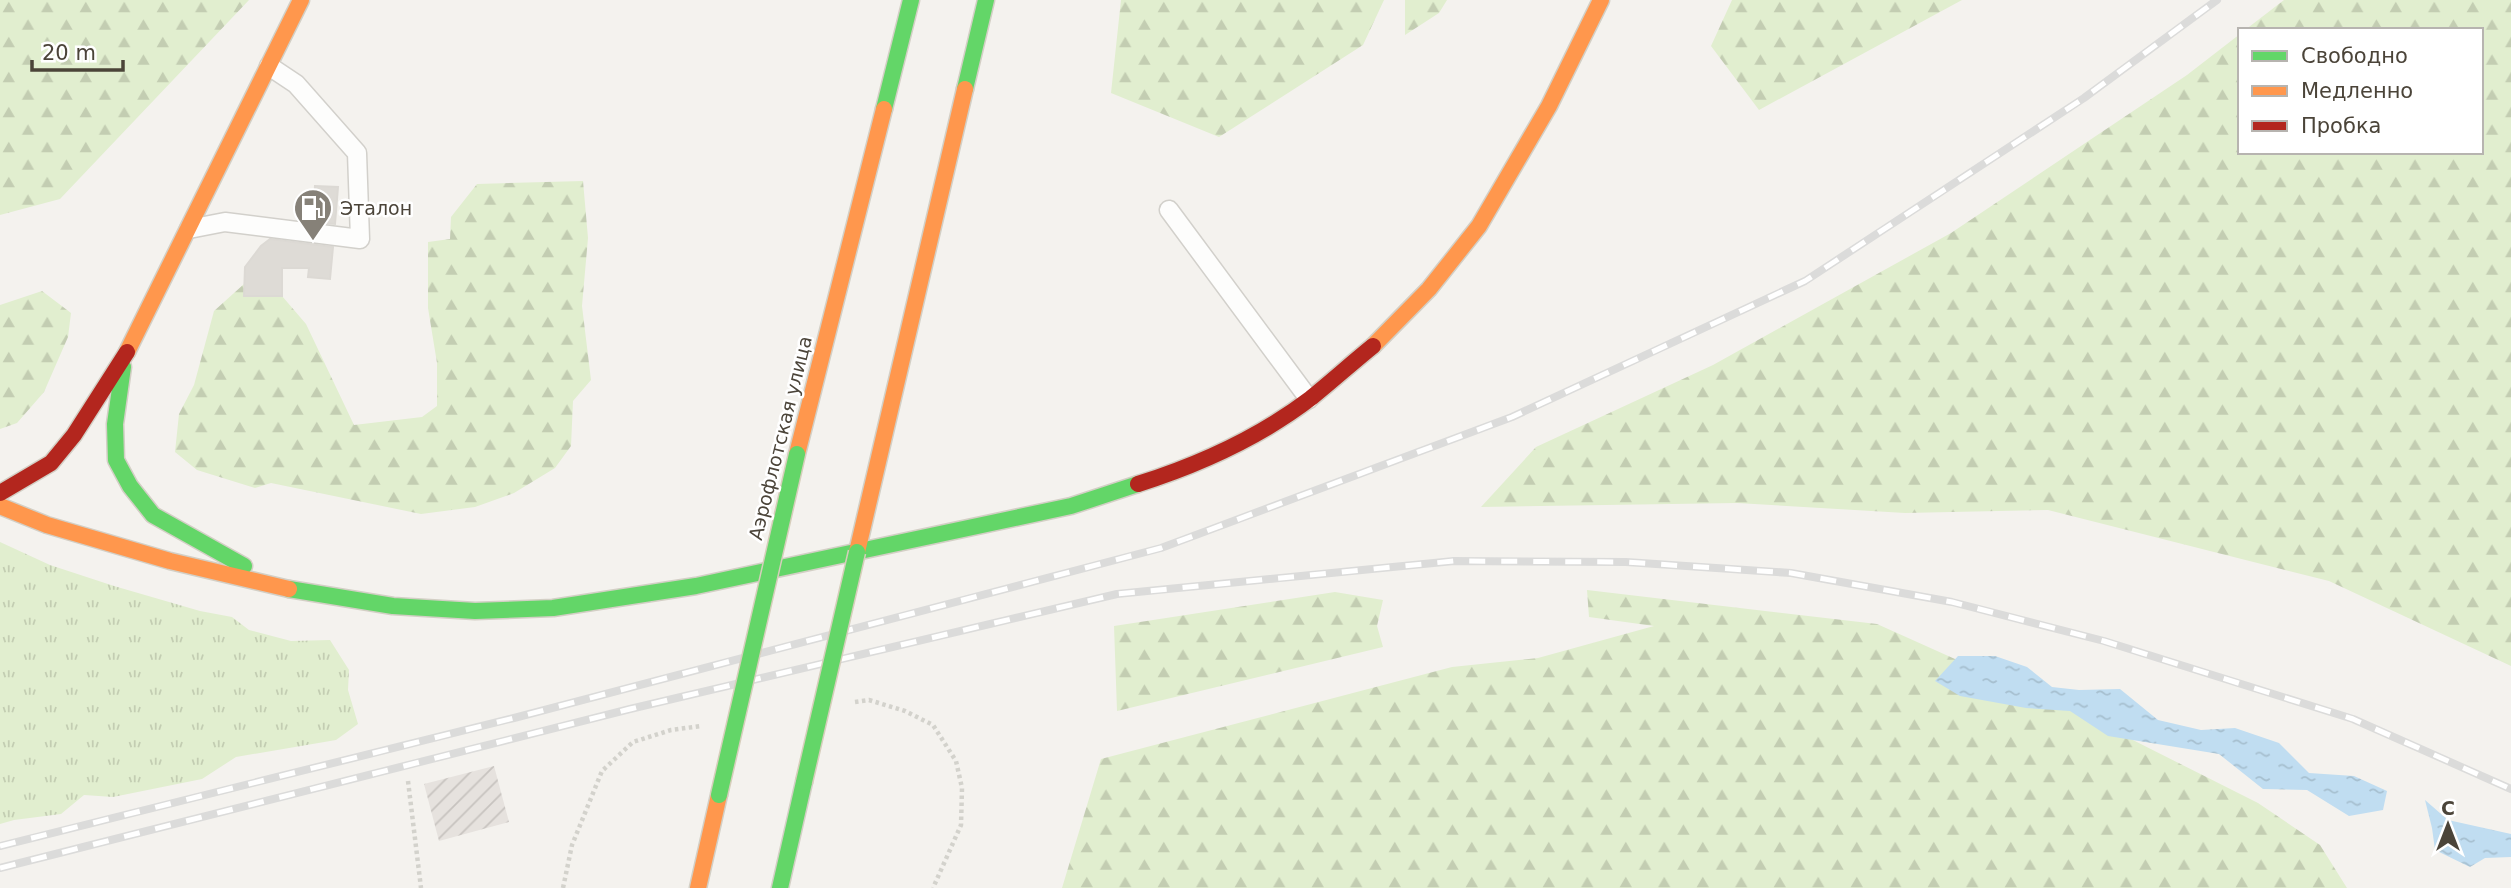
<svg xmlns="http://www.w3.org/2000/svg" width="2511" height="888" font-family="'DejaVu Sans',sans-serif">
	<defs>
		<pattern id="industrial-furrows" width="10" height="10" patternUnits="userSpaceOnUse" patternTransform="scale(1.75)"><rect width="10" height="10" fill="#e6e2de"/><path d="M-1 1l2-2M0 10L10 0M9 11l2-2" fill="none" stroke="#c7c3bf"/></pattern>
		<pattern id="grass-tufts" width="24" height="20" patternUnits="userSpaceOnUse" patternTransform="scale(1.75)"><rect width="24" height="20" fill="#e1eecf"/><path d="M3 7l-1-3M5 7V3M7 7l1-3M15 17l-1-3M17 17v-4M19 17l1-3" fill="none" stroke="#c3cdb2"/></pattern>
		<pattern id="forest-firs" width="22" height="20" patternUnits="userSpaceOnUse" patternTransform="scale(1.75)"><rect width="22" height="20" fill="#e1eecf"/><path d="M5 1l3.5 6h-7zM16 11l3.5 6h-7z" fill="#c3cdb2"/></pattern>
		<pattern id="water-ripples" width="26" height="14" patternUnits="userSpaceOnUse" patternTransform="scale(1.75)"><rect width="26" height="14" fill="#c0ddf1"/><path d="M2 4q2-2 4 0t4 0M15 11q2-2 4 0t4 0" fill="none" stroke="#a6bfcf"/></pattern>
	</defs>
	<rect width="100%" height="100%" fill="#f4f2ee"/>
	<path fill="url(#industrial-furrows)" d="M494 766 509 822 439 841 424 784Z"/>
	<path fill="url(#grass-tufts)" d="M0 542 50 565 114 586 200 611 232 617 249 630 291 641 330 640 349 670 348 690 358 724 336 740 236 757 202 779 113 797 84 795 61 814 14 820 0 824Z"/>
	<path fill="url(#forest-firs)" d="M0 0H249L60 199 0 215Z
		M1121 0H1384L1363 45 1219 137 1111 93Z
		M1405 0H1447L1439 13 1405 35Z
		M1732 0H1962L1759 110 1711 46Z
		M2284 0H2511V666L2329 581 2048 510 1905 513 1737 503 1481 507 1536 447 1713 365 1951 233 2187 75 2240 34V152H2481V30H2245Z
		M583 181 588 238 582 306 591 380 573 401 571 446 555 468 514 493 475 507 421 514 271 483 255 488 197 470 175 452 179 414 194 385 214 311 244 284V296H282L306 324 354 425 422 417 437 406V363L428 308V242L450 239 451 217 477 184Z
		M42 291 71 313 68 337 44 392 17 423 0 429V305Z
		M1587 590 1877 624 2109 728 2258 803 2320 845 2347 888H1062L1101 759 1452 667 1538 658 1654 626 1589 617Z
		M1335 592 1383 600 1377 626 1383 647 1117 711 1114 626Z"/>
	<path fill="url(#water-ripples)" d="M1958 656H1995L2027 667 2052 687 2079 690 2120 689 2158 720 2201 730 2235 728 2279 743 2309 773 2354 776 2387 791 2383 810 2349 816 2307 790 2263 789 2219 754 2108 736 2070 711 2026 708 1960 696 1935 681Z
		M2425 800 2448 820 2511 834V857L2485 858 2470 867 2435 850 2432 828Z"/>
	<path fill="#dedbd6" stroke="#dcd9d4" stroke-width="2" d="M315 186 338 187 335 224 312 222Z
		M270 239 333 247 330 279 308 277 309 268H282V296H244L245 267 261 246Z"/>
	<g fill="none" stroke-linecap="round" stroke-linejoin="round">
		<defs>
			<path id="lane" d="M1169 210 1309 399
				M189 229 225 222 360 239 357 153 296 84 269 66"/>
			<path id="fast" d="M965 89 986 0
				M884 109 911 0
				M123 367 115 424 116 460 130 486 153 515 244 566
				M289 589 393 606 475 611 553 608 696 586 1071 506 1138 484
				M780 888 804 782"/>
			<path id="slow" d="M1373 346 1429 289 1479 226 1549 106 1601 0
				M127 352 301 0
				M797 454 884 109
				M0 506 47 525 170 561 289 589
				M857 552 965 89
				M698 888 719 795"/>
			<path id="jam" d="M1138 484C1198 465 1260 437 1311 398 1332 381 1352 363 1373 346
				M0 493 51 463 74 435 127 352"/>
		</defs>
		<use href="#lane" stroke="#d2d0cb" stroke-width="21"/>
		<use href="#fast" stroke="#d3cfc5" stroke-width="19"/>
		<use href="#slow" stroke="#d3cfc5" stroke-width="19"/>
		<use href="#jam" stroke="#d3cfc5" stroke-width="19"/>
		<path stroke="#d3d2cc" stroke-width="4.5" stroke-dasharray="3.5 3.5" stroke-linecap="butt" d="M855 702 869 700 905 711 933 725 956 761 962 788 961 825 933 888
			M408 781 421 888
			M563 888 572 845 602 771 633 742 671 730 701 726"/>
		<use href="#lane" stroke="#fdfdfc" stroke-width="18"/>
		<use href="#fast" stroke="#63d668" stroke-width="16"/>
		<use href="#slow" stroke="#ff974d" stroke-width="16"/>
		<use href="#jam" stroke="#b3261e" stroke-width="16"/>
		<defs>
			<path id="rail" d="M0 846 514 718 1161 548 1512 417 1805 281 2084 98 2217 0
				M0 868 630 709 1117 594 1454 561 1626 562 1791 573 1952 602 2104 641 2353 719 2511 789"/>
		</defs>
		<use href="#rail" stroke="#dbdbda" stroke-width="8"/>
		<use href="#rail" stroke="#fff" stroke-width="5" stroke-dasharray="16" stroke-linecap="butt"/>
		<defs>
			<path id="fast-bridge" d="M804 782 857 552
				M719 795 797 454"/>
		</defs>
		<use href="#fast-bridge" stroke="#d6cebb" stroke-width="19" stroke-linecap="butt"/>
		<use href="#fast-bridge" stroke="#63d668" stroke-width="16"/>
	</g>
	<defs>
		<symbol id="fuel-pin" viewBox="-11 -11 22 30"><path d="M0 17L-7.5 6A9.5 9.5 0 1 1 7.5 6Z" fill="#868178" stroke="#fff"/><path d="M-5.5-6h7V0h2V4h1.3V-2.5L3-4.5l.8-.8L6-3V5H2.5V1h-1V6h-7ZM-4.2-4.7v3.2H.2V-4.7Z" fill="#fff"/></symbol>
	</defs>
	<g fill-rule="evenodd">
		<use href="#fuel-pin" x="291" y="186" width="44" height="60"/>
	</g>
	<g text-anchor="middle" stroke-width="5" stroke-linejoin="round" paint-order="stroke">
		<g font-size="19" fill="#4b4439" stroke="#fff" text-anchor="start">
			<text x="340" y="215">Эталон</text>
		</g>
		<g font-size="19" fill="#4b4439" stroke="#fff">
			<text transform="translate(780 438) rotate(-76)" y="7">Аэрофлотская улица</text>
		</g>
	</g>
	<rect x="2238" y="28" width="245" height="126" fill="#ffffff" stroke="#b7b4b0" stroke-width="2"/>
	<rect x="2252" y="51" width="35" height="10" fill="#63d668" stroke="#b7b4b0" stroke-width="2"/>
	<text x="2301" y="63" font-size="21" fill="#4b4439">Свободно</text>
	<rect x="2252" y="86" width="35" height="10" fill="#ff974d" stroke="#b7b4b0" stroke-width="2"/>
	<text x="2301" y="98" font-size="21" fill="#4b4439">Медленно</text>
	<rect x="2252" y="121" width="35" height="10" fill="#b3261e" stroke="#b7b4b0" stroke-width="2"/>
	<text x="2301" y="133" font-size="21" fill="#4b4439">Пробка</text>
	<g transform="translate(2448 825)" stroke="#ffffff" stroke-width="5" paint-order="stroke">
	<path d="M0-5L12 26L0 18L-12 26Z" fill="#4b4439"/>
	<text y="-10" font-size="19" font-weight="bold" text-anchor="middle" fill="#4b4439">С</text>
	</g>
	<path d="M32 60v10h91v-10" fill="none" stroke="#4b4439" stroke-width="3.5"/>
	<text x="42" y="60" font-size="21" fill="#4b4439" stroke="#ffffff" stroke-width="5" paint-order="stroke">20 m</text>
</svg>
